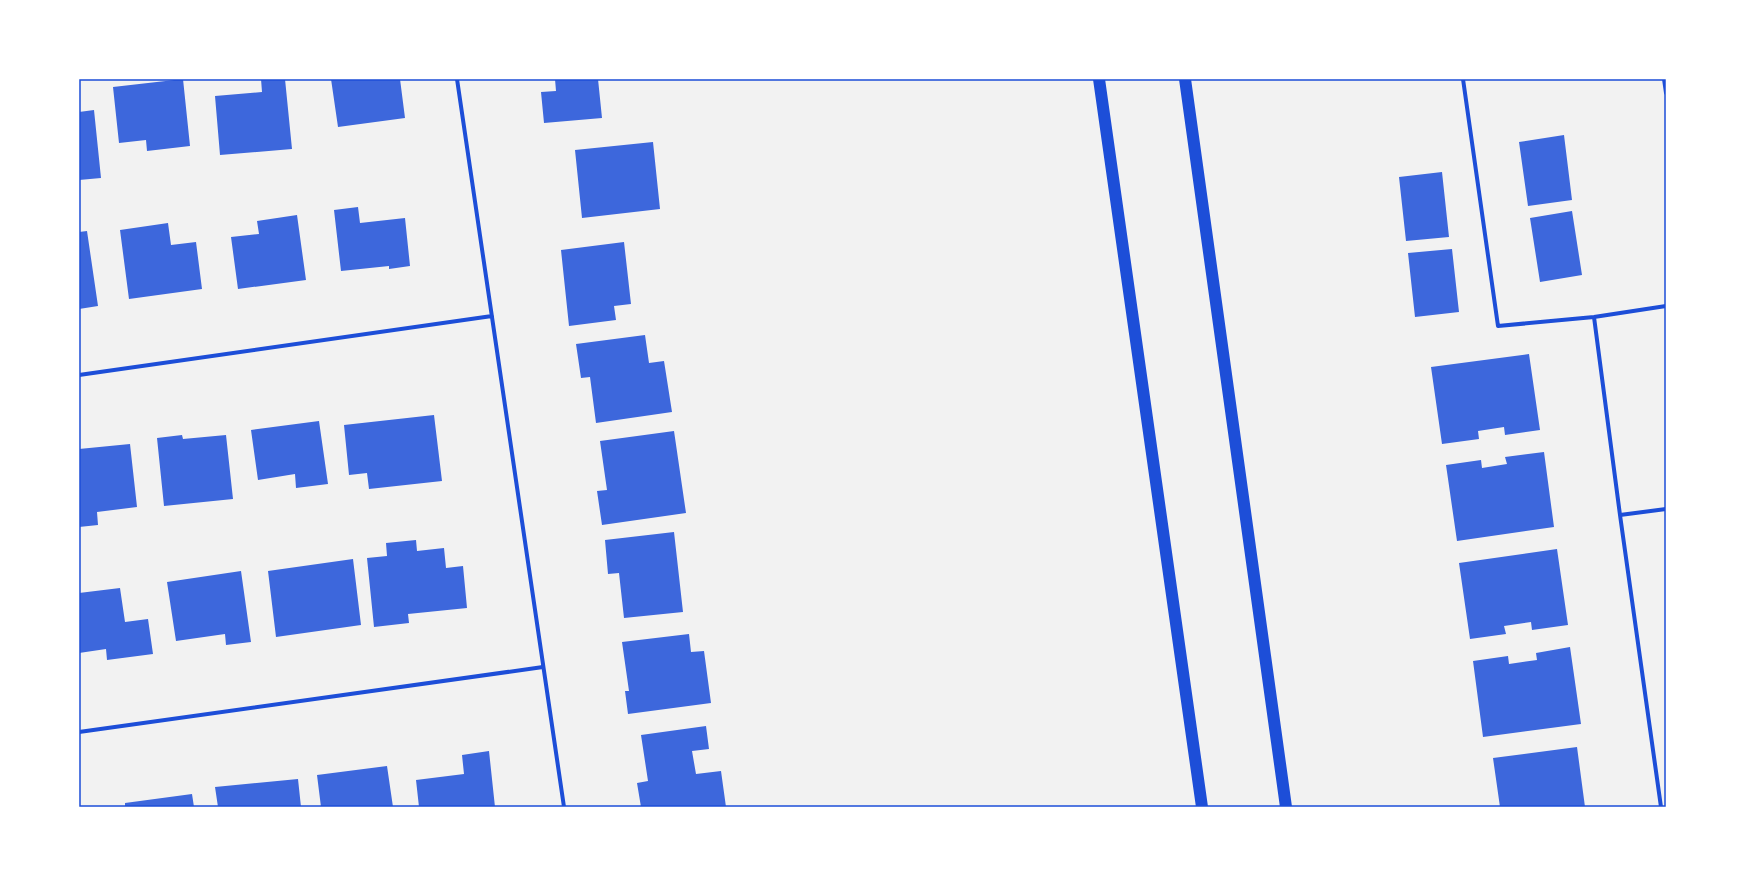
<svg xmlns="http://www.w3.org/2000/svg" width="1745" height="886" font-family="'Roboto Condensed',sans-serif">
	<rect width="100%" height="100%" fill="#f2f2f2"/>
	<path fill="#3d67dc" d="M183 79 190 146 147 151 146 140 119 143 113 87Z
		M261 79H285L292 149 220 155 215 96 262 92Z
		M331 79H400L405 118 338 127Z
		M555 79H598L602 118 544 123 541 92 556 91Z
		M94 110 101 178 79 180V112Z
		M1564 135 1572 200 1528 206 1519 142Z
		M653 142 660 209 582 218 575 150Z
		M1442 172 1449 237 1406 241 1399 177Z
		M358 207 360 223 405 218 410 266 389 269V266L341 271 334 210Z
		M1572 211 1582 275 1540 282 1530 218Z
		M297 215 306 280 238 289 231 237 259 234 257 221Z
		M168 223 171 245 196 242 202 289 129 299 120 230Z
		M87 231 98 306 79 309V232Z
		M624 242 631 304 614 306 616 320 569 326 561 250Z
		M1452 249 1459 312 1415 317 1408 253Z
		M645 335 649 363 664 361 672 412 596 423 590 377 581 378 576 344Z
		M1529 354 1540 430 1505 435 1504 427 1478 431 1479 439 1442 444 1431 367Z
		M434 415 442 481 369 489 367 473 349 475 344 425Z
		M319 421 328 484 296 488 295 474 258 480 251 430Z
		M674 431 686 513 602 525 597 491 607 490 600 441Z
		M182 435 183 439 226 435 233 499 164 506 157 438Z
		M130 444 137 507 97 512 98 525 79 527V449Z
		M1544 452 1554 527 1457 541 1446 465 1481 460 1482 468 1507 464 1505 457Z
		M674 532 683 612 624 618 619 573 608 574 605 540Z
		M416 540 417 551 444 548 446 568 463 566 467 608 408 614 409 623 374 627 367 558 387 556 386 543Z
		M1557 549 1568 625 1532 630 1531 622 1504 626 1506 634 1470 639 1459 563Z
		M353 559 361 625 276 637 268 571Z
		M241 571 251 642 226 645 225 634 176 641 167 582Z
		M120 588 125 622 148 619 153 654 107 660 106 649 79 653V593Z
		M689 634 691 652 704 651 711 703 628 714 625 691H629L622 642Z
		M1570 647 1581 724 1483 737 1473 661 1508 656 1509 664 1537 660 1536 653Z
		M706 726 709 749 692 751 696 774 721 771 726 807H641L637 783 648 781 641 735Z
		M1577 747 1585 807H1500L1493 758Z
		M489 751 495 807H419L416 780 464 774 462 755Z
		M387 766 393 807H321L317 775Z
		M298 779 301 807H218L215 787Z
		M192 794 194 807H125V803Z"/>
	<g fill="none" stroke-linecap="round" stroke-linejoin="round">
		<path stroke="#1d4ed8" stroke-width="4" d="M457 79 564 807
			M1463 79 1498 326 1594 317 1666 306
			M1664 79 1666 93
			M1594 317 1620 515 1661 807
			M79 375 492 316
			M1620 515 1666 509
			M79 732 543 667"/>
		<path stroke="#1d4ed8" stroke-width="12" d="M1099 79 1202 807
			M1185 79 1286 807"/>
	</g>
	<rect width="1745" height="886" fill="none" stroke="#ffffff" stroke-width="160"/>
	<rect x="80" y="80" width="1585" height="726" fill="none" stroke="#1d4ed8" stroke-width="1.5"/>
</svg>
